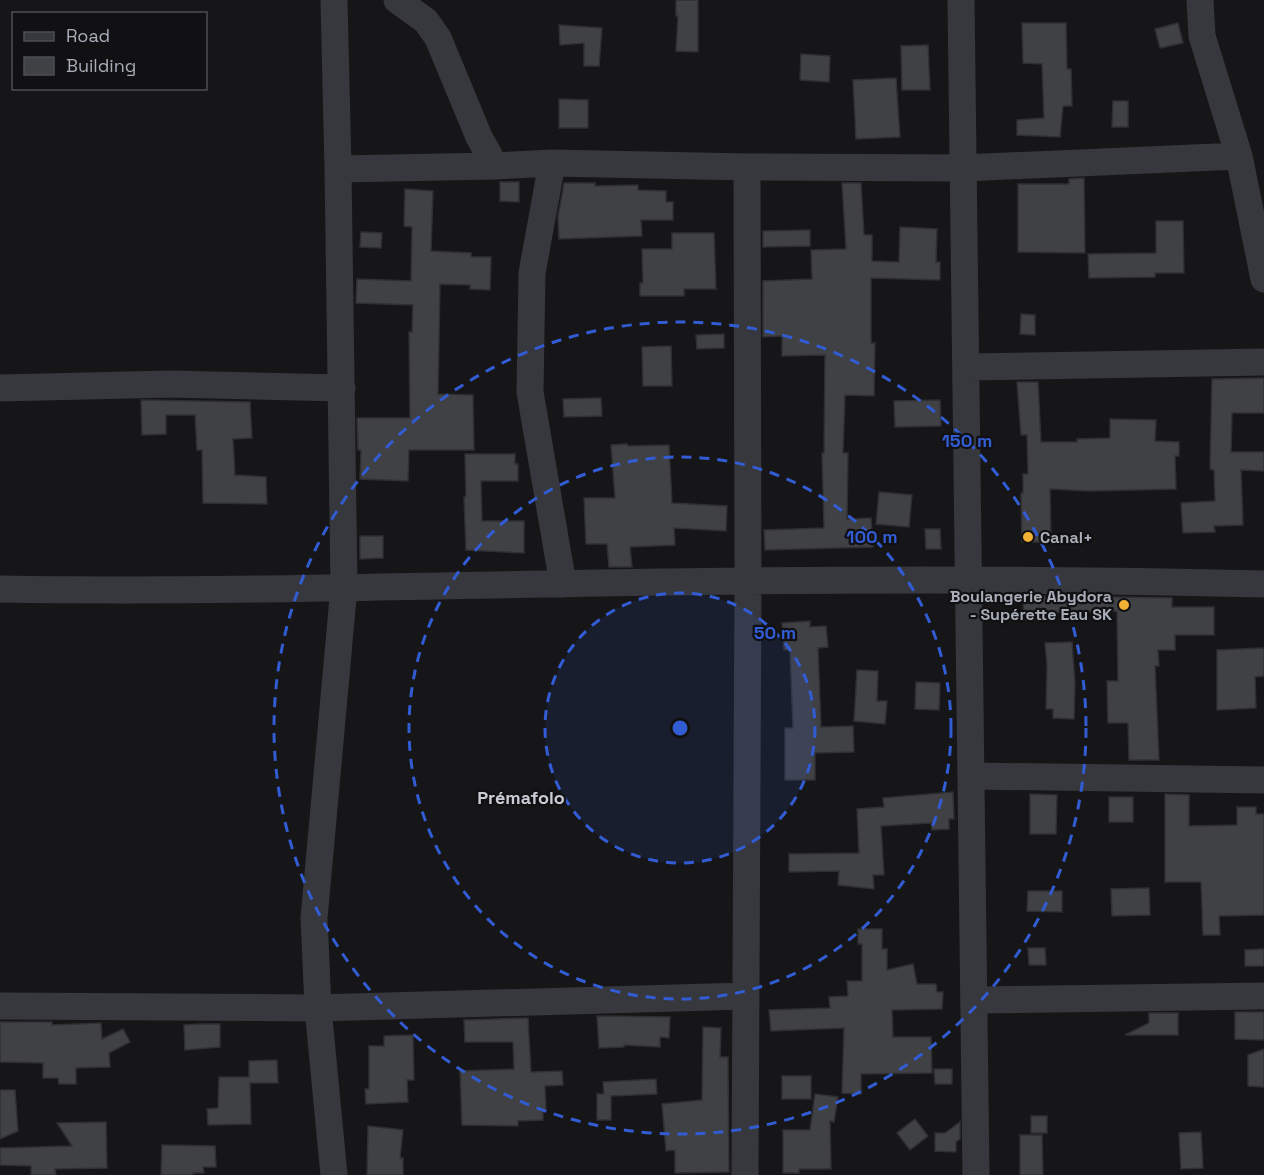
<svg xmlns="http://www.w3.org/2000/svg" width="1264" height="1175" font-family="'Space Grotesk',sans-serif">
	<rect width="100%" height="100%" fill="#161618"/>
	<path fill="#404145" stroke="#303034" stroke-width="1.5" d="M676 0H698V52L676 51 678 16H676Z
		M1022 23H1066L1067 69H1071L1072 106H1063L1060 137 1017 135V120L1044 118 1042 64 1023 63Z
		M1178 23 1183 43 1160 48 1155 29Z
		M559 25 602 28 599 66H584V43L560 45Z
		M928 45 930 90H902L901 46Z
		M801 54 830 56 829 82 800 80Z
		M896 78 900 137 856 139 853 80Z
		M559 99 588 100V128H559Z
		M1113 101H1128V127H1112Z
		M1084 178 1085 253 1018 252V184H1069V179Z
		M500 182H519V202L500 201Z
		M564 183H595V186L638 185V190L666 191V202H673V220H641L642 236 559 239 558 217Z
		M842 183H861L864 235H872V261L899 262 900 227 937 229 936 262H940V280L871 278V343H875L874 396 845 395 843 453H848L847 519 871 518 873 547 765 550 764 530 824 528 822 453H824L825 355 782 356V336L763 337V281L812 279 811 250 846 249Z
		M405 189 433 191 431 251 471 253V257H491L490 290 470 289V285L440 284 438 394 473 395 474 450H409L408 481 360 479 361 450H358L357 418H410L409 332H412L413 305 356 303 357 279 411 281 412 227 404 226Z
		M1156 221H1183L1184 273H1155V277L1089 278 1088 254 1156 253Z
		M810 230V246L763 247V231Z
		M361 232 382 233 381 248 360 247Z
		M672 233H714L716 289H684V296H640V283H643L642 249H672Z
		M1021 314 1035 315V335L1020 334Z
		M724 334V348L697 349 696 335Z
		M671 346 672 386H643L642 347Z
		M1264 378V413H1232L1231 452H1264V471L1241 470 1243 525 1214 526 1215 532 1183 533 1181 503 1215 501 1214 470 1210 469 1212 379Z
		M1017 382H1038L1041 442H1077V439L1110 438V419L1156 420 1155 441 1179 442V456H1175L1176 489 1090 491 1050 489 1051 542H1022L1021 493H1023V474H1028L1027 435H1021Z
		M601 398 602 416 564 417 563 399Z
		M141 400 250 402 252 438 233 439 235 475 266 477 267 504 203 503 202 450H197L195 415H166V434L142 435Z
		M940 400 941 426 895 427 894 401Z
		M627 444 628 446 669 445 672 503 727 506 726 531 674 528 675 545 630 547 632 567H609L607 544H586L584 498H615L611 445Z
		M465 454H515V464H518V481H481L482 521H524V553L466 550 464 497 466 496Z
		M879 492 912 495 909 527 876 524Z
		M925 529H940L941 549H926Z
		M360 536H383V558L360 559Z
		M1059 596 1172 598V607H1214V635H1175V650H1158L1159 666H1155L1159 760H1129L1128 723H1108L1107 681H1118L1117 611 1038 613 1039 620H1024L1023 597Z
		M810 621V627L826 626 828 647 818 648 821 727 853 726 854 752 815 753V780H785V728H793L790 650H784L782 623Z
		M1072 642 1075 684 1074 719 1053 718V709H1046L1047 665 1045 643Z
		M1264 648V676L1255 677 1256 708 1217 710V650Z
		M857 670 878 671 877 701H887L885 724 854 721Z
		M916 682 940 683 939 710 915 709Z
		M953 792 954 819H949V829L932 830 931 823 881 826 884 875H873L874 889 838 885 839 871 789 872V854L859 853 857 809 884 807 883 798Z
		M1030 794 1057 795 1056 834H1030Z
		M1165 794 1189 795V826L1237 825V807H1256V814H1264V915L1219 916 1220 935H1203L1201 882H1165Z
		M1109 797H1133V822H1109Z
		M1149 888 1150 915 1112 916 1111 889Z
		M1028 891H1062V912L1027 911Z
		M858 929H882V949H887V970L913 964 917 984H936L937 992H943L942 1009 892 1010 893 1037H931L932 1073 861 1074V1094L842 1093 844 1028 771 1031 769 1010 830 1008 829 997 848 996 847 981H862V944H858Z
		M1028 948H1045L1046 965H1029Z
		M1264 949V966H1245V950Z
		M1235 1012H1264V1040L1235 1039Z
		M1149 1013H1178V1035H1125L1149 1023Z
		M597 1016 670 1017 669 1038 660 1037V1047L624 1045V1047L599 1048Z
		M528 1018 531 1072 562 1071 563 1085 545 1086 546 1111 543 1112V1120L518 1121V1126L462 1125 460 1071 514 1069 513 1042H465L464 1020Z
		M0 1022H52V1025L101 1023 102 1039 123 1029 130 1042 109 1053 110 1067 76 1068V1084H59L58 1078H43V1063L0 1062Z
		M202 1024H220V1047L185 1050 184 1025Z
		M703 1027 721 1028 720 1057H728L729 1172 675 1173V1150L666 1151 662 1104 702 1100Z
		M413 1035 414 1080H407L408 1102 366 1104 365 1089H369V1046H384V1036Z
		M1264 1049V1087L1248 1086V1055Z
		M277 1060 278 1083H250L251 1124 208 1125 207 1109 218 1108 219 1077H249V1061Z
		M934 1069H952V1084H935Z
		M782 1076H811V1099H782Z
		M656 1079 657 1094 611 1096V1120H597V1094H604L603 1082Z
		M0 1090H15L18 1131 0 1139Z
		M815 1094 838 1097 834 1122 830 1121 831 1169H799V1173H783V1130H810Z
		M1031 1116H1047V1133H1031Z
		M915 1119 928 1136 910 1150 897 1133Z
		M106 1122 107 1168 55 1169 56 1175H31V1166L0 1165V1148L72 1146 57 1123Z
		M960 1122V1139L956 1142V1152L935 1151V1133H945Z
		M368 1126 403 1130 400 1158H403V1175H367Z
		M1201 1132 1203 1168 1181 1169 1179 1133Z
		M1020 1135H1042L1043 1175H1020Z
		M162 1145 215 1146 216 1167H203L204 1173H193V1175H161Z"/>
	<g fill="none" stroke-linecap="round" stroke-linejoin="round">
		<path stroke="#37383d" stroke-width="27" d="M397 0 426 21 438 38 479 137 495 166
			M961 0 976 1175
			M1200 0 1202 36 1239 156 1264 279
			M552 163 532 273 530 392 563 584
			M338 169 495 166 552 163 747 167 963 168 1239 156
			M966 367 1264 362
			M0 388 170 384 342 388
			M0 589C250 593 500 583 749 581 921 579 1093 580 1264 584
			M971 776 1264 780
			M974 1000 1264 996
			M0 1006 318 1008 746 996
			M334 1175 318 1008 314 918 344 587 338 169 334 0
			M745 1175 748 581 747 167"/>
	</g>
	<circle cx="680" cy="728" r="135" fill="#325cd3" fill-opacity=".12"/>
	<g fill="none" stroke="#325cd3" stroke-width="3" stroke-dasharray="10 8">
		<circle cx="680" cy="728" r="135"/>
		<circle cx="680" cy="728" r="271"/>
		<circle cx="680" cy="728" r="406"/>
	</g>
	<g fill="#f2b134" stroke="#111113" stroke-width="2">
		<circle cx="1028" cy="537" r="6"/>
		<circle cx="1124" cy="605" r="6"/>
	</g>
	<g text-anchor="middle" stroke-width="4.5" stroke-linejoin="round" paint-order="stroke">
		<g font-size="16" font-weight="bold" fill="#a8adb8" stroke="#111113" text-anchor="start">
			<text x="1040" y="543">Canal+</text>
			<text x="1112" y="602" text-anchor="end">Boulangerie Abydora<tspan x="1112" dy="18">- Supérette Eau SK</tspan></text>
		</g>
		<g font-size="18" font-weight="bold" fill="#c9ccd4" stroke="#111113">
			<text x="521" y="804">Prémafolo</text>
		</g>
	</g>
	<circle cx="680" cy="728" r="9" fill="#325cd3" stroke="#111113" stroke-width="3"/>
	<g font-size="18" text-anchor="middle" font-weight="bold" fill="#325cd3" stroke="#111113" stroke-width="4.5" stroke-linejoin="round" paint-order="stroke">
		<text x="967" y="447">150 m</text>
		<text x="872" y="543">100 m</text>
		<text x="775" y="639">50 m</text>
	</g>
	<rect x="12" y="12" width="195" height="78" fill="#111113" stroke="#4d4f55" stroke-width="1.5"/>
	<rect x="24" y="32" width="30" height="9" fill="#37383d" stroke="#4d4f55" stroke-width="1.5"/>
	<text x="66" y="42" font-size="18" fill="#a8adb8">Road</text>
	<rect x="24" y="57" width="30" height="18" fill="#404145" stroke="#4d4f55" stroke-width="1.5"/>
	<text x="66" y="72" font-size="18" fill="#a8adb8">Building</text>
</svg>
